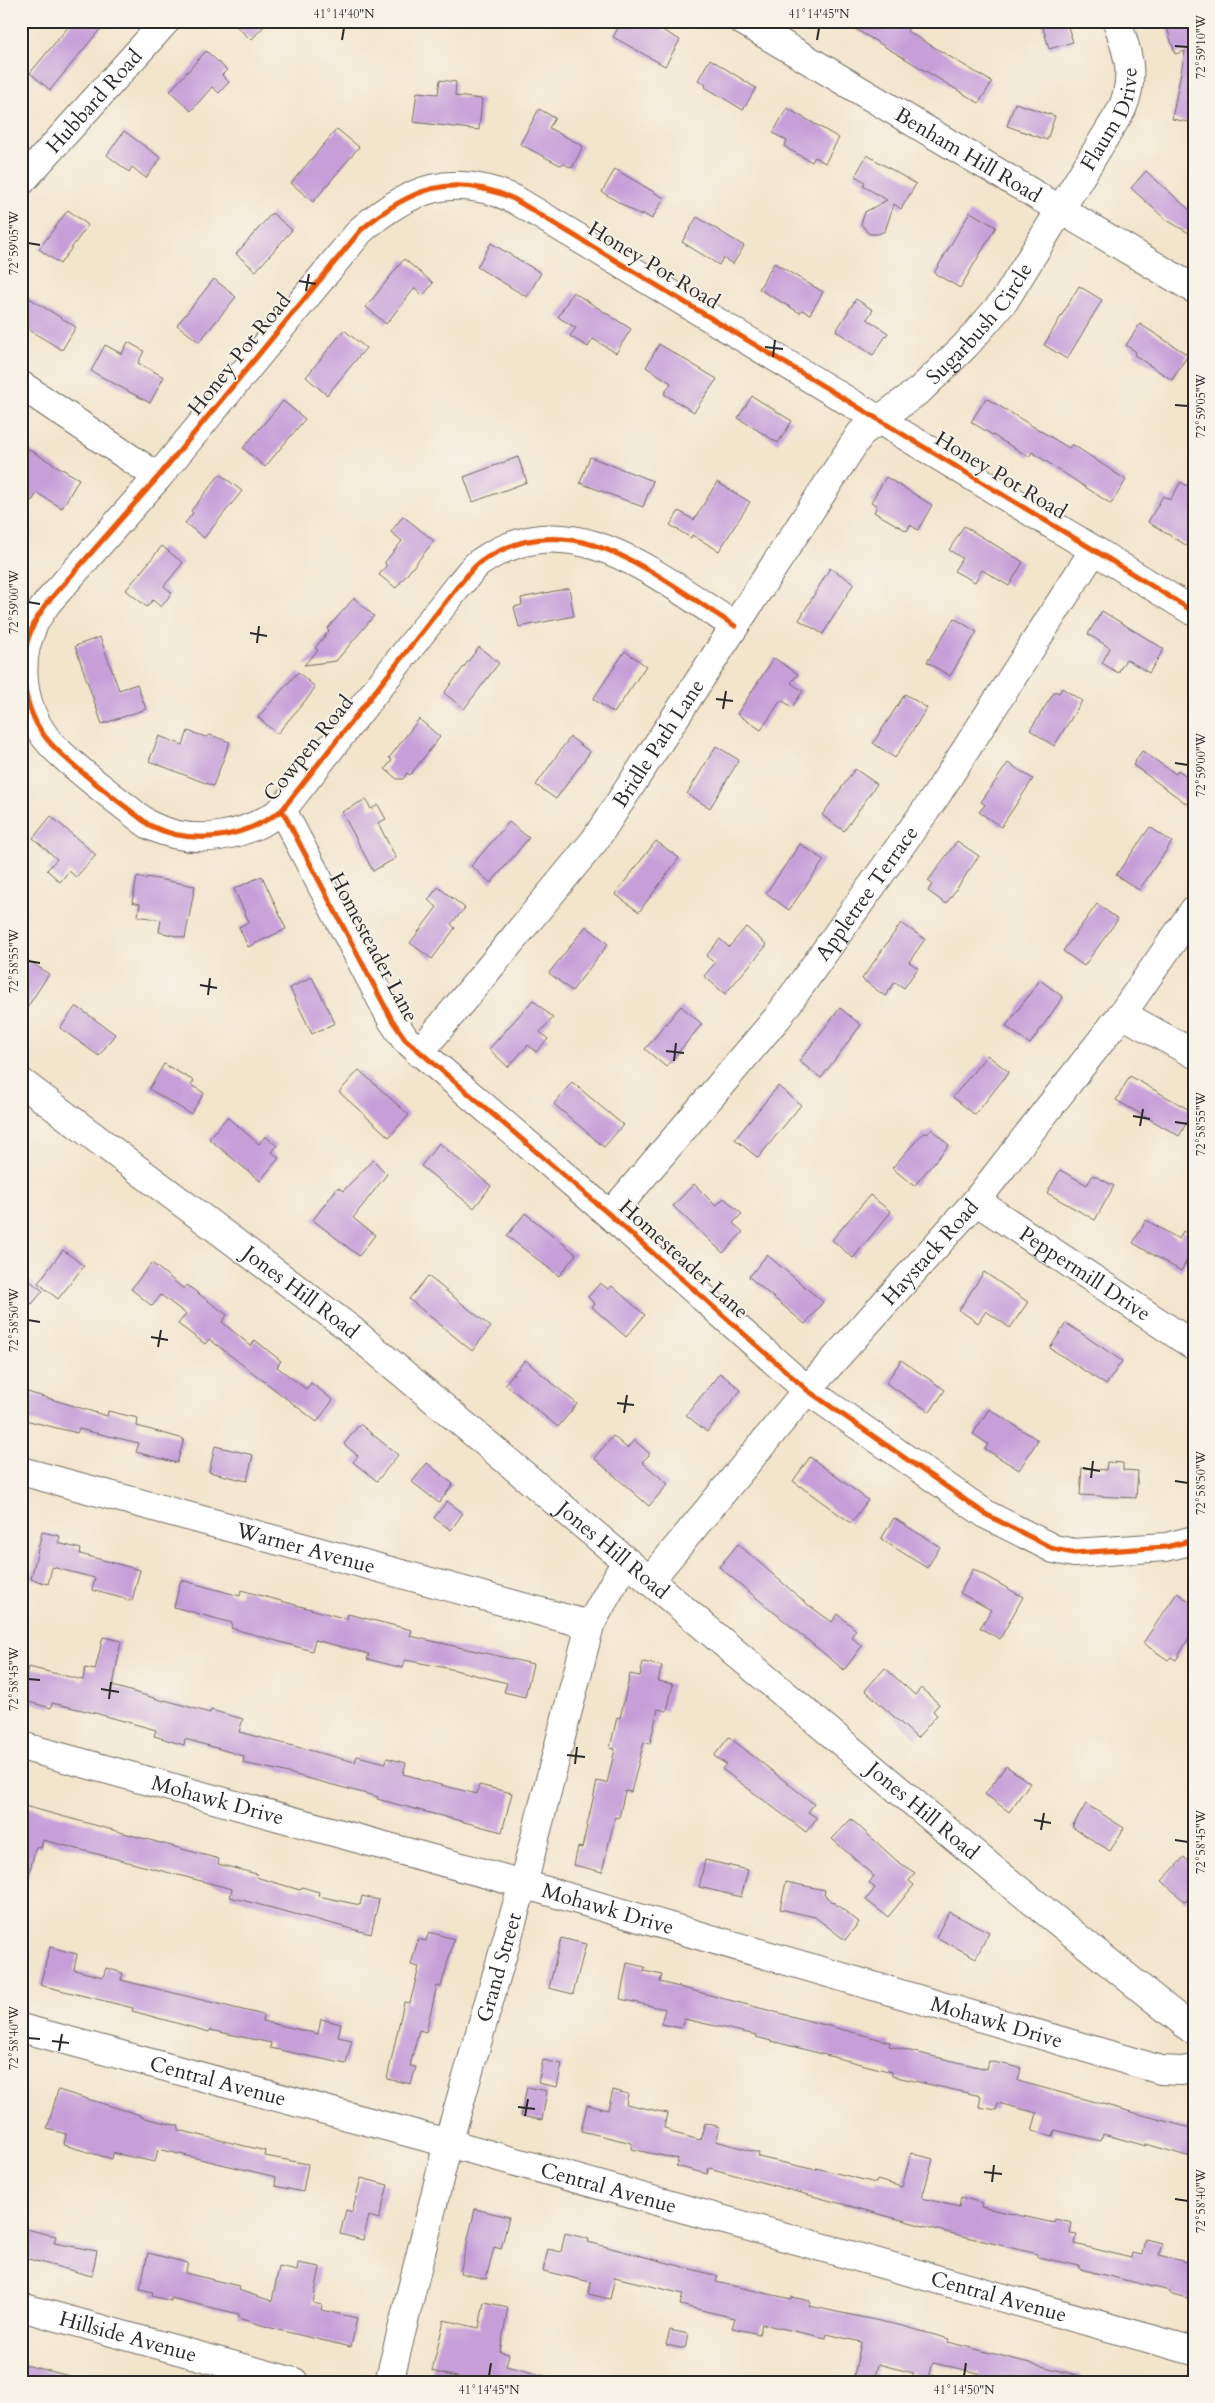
<svg xmlns="http://www.w3.org/2000/svg" width="1215" height="2403" font-family="Cardo,serif">
	<rect width="100%" height="100%" fill="#f7f3e8"/>
	<filter id="ink" filterUnits="userSpaceOnUse"><feTurbulence type="fractalNoise" baseFrequency=".02" numOctaves="2"/><feDisplacementMap in="SourceGraphic" scale="10" xChannelSelector="R" yChannelSelector="G"/><feConvolveMatrix kernelMatrix="1 2 1 2 8 2 1 2 1" color-interpolation-filters="sRGB"/></filter>
	<filter id="wash" filterUnits="userSpaceOnUse"><feTurbulence type="fractalNoise" baseFrequency=".0096" numOctaves="4" result="noise"/><feDisplacementMap in="SourceGraphic" scale="20" xChannelSelector="R" yChannelSelector="G"/><feGaussianBlur stdDeviation="1.12" result="paint"/><feColorMatrix in="noise" values="0 0 0 0 0 0 0 0 0 0 0 0 0 0 0 0 0 1.4 0 .05"/><feComposite in="paint" operator="in"/></filter>
	<g filter="url(#wash)">
		<rect width="100%" height="100%" fill="#f3e4cc"/>
		<g id="blocks">
			<path fill="#c69fd9" d="M73 21H107L50 90 30 73Z
				M231 21H269L251 40Z
				M622 21H646L680 40 665 66 613 37Z
				M842 21H912L907 31 992 82 979 103Z
				M1041 21H1066L1073 42 1049 49Z
				M1165 21H1194V48L1190 49 1194 50V123L1172 119 1185 51 1175 54Z
				M206 51 227 70 222 75 229 82 219 93 212 87 191 111 170 91Z
				M710 59 756 88 743 110 705 87 706 85 698 80Z
				M440 80 456 82 455 96 482 99 479 130 413 122 417 92 438 94Z
				M1015 103 1055 116 1047 140 1007 126Z
				M787 108 839 138 825 163 815 157 812 162 790 150 784 146 787 141 773 133Z
				M539 109 555 118 549 128 583 146 572 168 564 164 560 165 520 144Z
				M337 129 359 147 313 202 291 183Z
				M124 131 161 158 146 178 132 167 129 172 107 155Z
				M867 155 916 184 901 209 894 204 885 231 878 234H869L861 224 865 212 887 200 863 186 865 182 855 176Z
				M615 169 664 198 652 219 642 213 641 216 602 192Z
				M1146 171 1194 214V236L1165 219 1131 188Z
				M68 210 88 225 60 264 39 249Z
				M970 212 996 227 960 288 934 273Z
				M272 213 292 230 256 271 236 254Z
				M697 217 744 246 733 264 723 258 719 265 682 242Z
				M491 243 541 273 527 297 477 267Z
				M404 259 433 283 423 296 415 288 386 324 366 307Z
				M774 263 823 292 810 314 802 310 800 313 759 289Z
				M214 279 236 297 199 342 177 325Z
				M1079 286 1102 300 1067 359 1044 345Z
				M573 292 631 329 616 353 593 339 588 347 570 336 576 328 558 317Z
				M21 293 76 327 62 350 21 325Z
				M856 299 873 310 867 319 888 333 873 355 836 331Z
				M1140 324 1188 355 1172 380 1134 355 1136 352 1126 345Z
				M344 330 366 348 327 395 306 377Z
				M128 342 144 351 138 363 164 377 150 403 91 371 105 345 122 354Z
				M659 344 717 379 694 412 664 394 671 383 646 367Z
				M752 396 792 421 778 443 738 418Z
				M986 398 1069 448 1072 444 1126 480 1111 504 1032 452 1029 457 971 422Z
				M283 401 305 419 265 467 243 448Z
				M21 445 79 479 62 508 37 493 32 501 21 494Z
				M518 457 527 482 473 502 464 477Z
				M590 457 653 481 643 507 580 483Z
				M220 474 242 491 204 538 185 523 193 513 191 511Z
				M886 477 932 505 918 530 910 525 907 531 874 512 877 506 871 502Z
				M717 482 750 502 719 551 692 535 691 538 670 525 679 511 694 520Z
				M1181 482 1194 490V550L1148 522 1163 496 1170 500Z
				M403 516 434 541 396 588 379 575 386 566 385 562 402 541 391 532Z
				M964 526 1023 562 1009 586 982 570 975 582 954 571 962 558 949 550Z
				M162 546 183 563 164 586 172 593 161 607 153 600 147 607 126 590Z
				M830 568 854 583 823 634 799 620Z
				M569 588 574 616 519 627 514 607 522 605 521 598Z
				M354 598 374 616 336 661 304 665 318 650 315 648 329 631 327 629Z
				M1102 611 1164 649 1149 673 1126 659 1118 673 1102 663 1110 648 1088 634Z
				M954 618 977 632 950 676 927 662Z
				M100 637 119 690 137 684 146 709 102 724 75 646Z
				M479 647 499 663 464 709 444 693Z
				M625 651 646 666 614 713 593 699Z
				M774 658 798 674 791 683 803 691 792 707 781 700 761 730 737 714Z
				M298 672 315 687 310 695 277 734 258 717Z
				M1062 688 1082 701 1054 746 1030 730 1055 691 1059 693Z
				M905 694 927 708 895 758 873 743Z
				M419 719 440 737 410 775 407 773 403 779H397L385 769 392 760 389 758Z
				M188 731 206 737 210 735 230 742 213 786 149 761 159 736 183 745Z
				M570 737 590 752 556 799 536 785Z
				M716 746 739 760 710 808 687 794Z
				M1142 751 1176 774 1178 770 1194 781V809L1133 765Z
				M1008 763 1033 779 1001 827 979 812 985 805 981 802Z
				M855 769 877 784 844 831 822 815Z
				M366 799 371 809 378 805 386 819 378 823 396 858 373 871 342 812Z
				M51 816 96 855 76 877 69 871 60 882 47 870 57 859 33 838Z
				M509 822 529 838 491 883 471 866Z
				M1150 827 1172 842 1139 890 1116 875Z
				M656 841 679 858 639 912 615 894Z
				M957 841 979 856 946 904 928 891 932 884 928 881Z
				M800 844 824 860 789 910 766 893Z
				M262 876 286 929 248 947 239 927 249 922 234 889Z
				M137 877 146 879 147 877 195 886 185 938 159 932 161 920 138 916 140 904 132 902Z
				M438 887 465 908 451 924 455 928 432 959 410 943 437 907 428 900Z
				M1097 904 1118 919 1084 966 1063 951Z
				M901 923 925 939 909 962 918 968 904 988 895 982 885 996 862 979Z
				M586 926 608 944 572 991 549 973Z
				M746 927 767 945 725 994 704 976 715 963 706 956 720 939 729 947Z
				M29 961 49 974 21 1017V974Z
				M312 977 335 1023 312 1034 290 988Z
				M1040 980 1063 997 1030 1044 1006 1026Z
				M533 1000 553 1018 540 1032 548 1039 536 1052 528 1045 508 1067 489 1049Z
				M76 1006 115 1034 99 1056 60 1028Z
				M681 1006 702 1024 666 1067 645 1049Z
				M840 1008 861 1025 821 1078 799 1061Z
				M987 1055 1009 1072 975 1115 953 1097Z
				M164 1064 194 1081 191 1085 204 1093 191 1114 149 1089Z
				M359 1070 409 1115 389 1137 339 1092Z
				M1130 1076 1193 1112 1179 1136 1116 1100Z
				M572 1082 623 1125 604 1147 554 1104Z
				M778 1086 801 1105 758 1158 735 1139Z
				M227 1117 259 1144 265 1136 277 1146 272 1152 279 1158 260 1181 209 1139Z
				M931 1129 949 1145 914 1186 892 1168 924 1132 926 1134Z
				M439 1143 491 1186 474 1208 421 1166Z
				M373 1160 387 1174 353 1218 375 1235 359 1256 313 1220 338 1187 343 1191Z
				M1060 1170 1087 1185 1093 1175 1114 1186 1095 1220 1047 1193Z
				M694 1184 716 1206 724 1198 742 1214 733 1223 743 1232 723 1253 673 1206Z
				M870 1195 891 1212 853 1258 832 1240Z
				M525 1213 576 1254 559 1276 507 1236Z
				M1146 1220 1179 1239 1183 1231 1194 1237V1248L1181 1271 1133 1243Z
				M63 1250 84 1266 58 1299 38 1283Z
				M767 1255 823 1302 805 1324 749 1277Z
				M152 1263 184 1289 187 1285 227 1315 222 1322 251 1346 255 1340 281 1361 277 1367 306 1389 311 1383 333 1400 317 1422 209 1339 205 1344 178 1324 186 1314 161 1295 152 1306 131 1289Z
				M984 1272 1028 1302 1010 1328 986 1311 978 1323 959 1310Z
				M21 1274 43 1291 32 1304 21 1296Z
				M428 1276 491 1327 472 1351 409 1299Z
				M600 1283 608 1289 612 1286 645 1315 626 1337 592 1307 595 1304 588 1297Z
				M1066 1323 1122 1361 1106 1385 1050 1348Z
				M525 1360 577 1404 558 1427 505 1384Z
				M901 1360 945 1390 930 1412 886 1383Z
				M720 1373 741 1390 707 1432 686 1415Z
				M21 1390 107 1416 108 1411 138 1418 137 1426 184 1439 177 1463 136 1452 139 1443 79 1429 77 1433 21 1419Z
				M989 1409 1038 1440 1019 1470 985 1449 988 1444 973 1434Z
				M360 1424 398 1455 377 1481 353 1462 358 1456 344 1444Z
				M613 1436 627 1448 634 1440 650 1454 642 1462 668 1484 649 1506 594 1458Z
				M215 1446 253 1455 247 1481 209 1472Z
				M810 1457 868 1500 851 1523 793 1481Z
				M1107 1462 1123 1463V1470L1138 1471 1136 1498 1080 1495 1082 1468 1106 1470Z
				M427 1463 453 1484 439 1503 412 1482Z
				M447 1501 463 1513 451 1530 434 1518Z
				M894 1518 940 1547 927 1568 881 1539Z
				M42 1532 60 1536 58 1543 81 1549 80 1554 140 1570 132 1601 92 1590 95 1578 52 1567 48 1584 31 1579Z
				M738 1544 807 1604 832 1622 838 1614 856 1630 851 1637 862 1646 844 1670 719 1567Z
				M973 1569 1023 1597 1000 1639 980 1628 991 1610 960 1593Z
				M181 1580 240 1596 241 1590 347 1619 348 1614 412 1630 410 1636 533 1664 525 1697 504 1692 507 1683 447 1668 405 1660 403 1668 367 1659 369 1654 315 1640 312 1651 231 1628 232 1623 174 1607Z
				M1177 1593 1194 1604V1629L1176 1660 1171 1657 1168 1660 1143 1643Z
				M103 1637 121 1641 113 1686 164 1701 165 1700 210 1713 211 1710 243 1719 239 1732 355 1762 357 1756 386 1763 387 1758 406 1763 403 1774 418 1778 417 1779 477 1794 479 1785 512 1793 502 1832 377 1799 378 1797 277 1770 243 1763 244 1756 185 1739 184 1745 154 1736 156 1730 95 1713 52 1703 51 1708 21 1700 28 1667 83 1680 85 1668 95 1670Z
				M643 1662 662 1666 658 1681 673 1684 667 1711 658 1709 650 1744 644 1742 631 1792 625 1791 619 1818 615 1817 602 1872 574 1865 578 1847 582 1848 597 1781 607 1783 615 1749 610 1748 617 1717 620 1718 630 1674 640 1676Z
				M885 1668 915 1695 921 1688 939 1704 933 1711 937 1715 917 1738 865 1690Z
				M729 1737 814 1804 808 1812 817 1818 806 1832 722 1769 726 1764 714 1756Z
				M1006 1766 1030 1783 1009 1812 985 1794Z
				M1086 1804 1124 1828 1110 1851 1072 1827Z
				M21 1805 219 1859 218 1864 257 1874 256 1877 300 1890 302 1887 319 1892 318 1896 360 1905 362 1896 379 1900 371 1934 230 1897 232 1889 43 1840 41 1848 36 1847 27 1881 21 1880Z
				M851 1819 897 1861 915 1873 909 1881 914 1885 888 1917 866 1900 875 1888 869 1883 874 1876 832 1839Z
				M1184 1857 1194 1866V1892L1185 1902 1162 1881Z
				M705 1860 748 1870 741 1897 699 1887Z
				M786 1882 825 1890 824 1895 859 1922 845 1940 815 1917 780 1909Z
				M949 1912 989 1932 976 1958 936 1937Z
				M429 1932 454 1939 441 1987 437 1986 426 2032 419 2030 410 2066 416 2067 411 2084 387 2079 404 2002 410 2003 419 1967 411 1965 418 1939 426 1941Z
				M561 1938 586 1944 573 1994 549 1988Z
				M50 1947 77 1954 74 1970 103 1977 106 1968 123 1973 121 1980 263 2015 262 2021 318 2034 321 2019 341 2024 338 2037 352 2040 346 2064 270 2048 271 2043 210 2030 209 2032 132 2011 133 2008 40 1985Z
				M627 1963 645 1967 644 1971 662 1975 660 1982 890 2042 889 2046 987 2069 989 2061 1021 2068 1018 2081 1194 2129V2158L1146 2144V2146L1103 2134 1101 2141 1055 2130 1053 2136 1032 2131 1037 2113 998 2103 996 2110 979 2107 981 2096 892 2076V2072L756 2037V2035L684 2019 681 2028 661 2024 665 2009 620 1999Z
				M543 2060 562 2064 557 2087 538 2083Z
				M527 2087 547 2091 542 2120 521 2116Z
				M58 2090 140 2115V2117L179 2126 178 2130 266 2151 265 2156 308 2164 303 2192 275 2186 276 2177 158 2149 155 2162 113 2153 112 2159 64 2145 66 2134 47 2129Z
				M613 2090 628 2094 626 2104 667 2113 664 2128 671 2130 670 2132 700 2140 705 2123 720 2127 716 2141 759 2153 758 2157 816 2170V2168L876 2183 877 2180 902 2187 911 2153 933 2159 922 2198 959 2207 961 2197 982 2203 981 2207 1054 2223 1055 2219 1072 2223 1070 2233 1077 2234 1075 2244 1131 2258 1132 2253 1142 2255 1145 2239 1162 2243 1159 2255 1194 2264V2300L1169 2293 1170 2291 1080 2269V2266L1037 2257V2254L942 2231 709 2168 707 2174 676 2166 678 2159 631 2149 632 2143 581 2131 587 2105 608 2110Z
				M361 2178 388 2185 379 2219 369 2216 363 2240 340 2234 346 2210 352 2212Z
				M475 2209 509 2217 501 2249 494 2247 486 2279 460 2273Z
				M21 2228 56 2236 54 2243 97 2251 92 2276 21 2257Z
				M565 2233 589 2239 588 2242 718 2276 716 2282 791 2299V2297L810 2301 809 2306 903 2326 949 2339 948 2342 1080 2376V2382H977L979 2373 933 2363 928 2382 912 2379 913 2373 878 2364 874 2382H853L861 2342 827 2334 826 2338 762 2324 759 2334 732 2328 735 2318 680 2305 683 2294 615 2277 610 2299 588 2294 591 2282 543 2271 548 2249 561 2252Z
				M148 2253 188 2263 185 2273 239 2286 238 2290 272 2301 279 2267 297 2271 298 2263 320 2267 313 2303 322 2305 321 2310 357 2318 351 2347 278 2330 238 2318 239 2314 171 2298V2301L152 2296 153 2292 140 2289Z
				M484 2302 508 2307 500 2352 509 2354 506 2366 545 2376 544 2382H477L432 2371 444 2320 479 2328Z
				M670 2330 688 2334 685 2349 666 2345Z
				M21 2364 70 2376 69 2382H21Z"/>
		</g>
	</g>
	<g filter="url(#ink)">
		<use href="#blocks" fill-opacity="0" stroke="#716c63" stroke-width="1"/>
		<g fill="none" stroke-linecap="round" stroke-linejoin="round">
			<defs>
				<g id="minor">
					<path id="s1" d="M743 21 1194 289"/>
					<path id="s2" d="M21 182 166 21"/>
					<path d="M21 385 158 477"/>
					<path d="M735 626C657 577 571 498 479 563 471 569 465 579 458 586L282 810C244 838 193 847 149 825 118 801 85 777 57 750 24 719 14 667 33 626 36 618 42 611 47 603L158 477 361 230C410 188 452 172 514 199L1094 550 1194 612"/>
					<path d="M282 810 392 1020 405 1039 610 1215 807 1390 987 1515 1054 1549 1074 1553 1166 1547 1194 1540"/>
					<path d="M1122 1014 1194 1054"/>
					<path id="s3" d="M419 1053 595 840 861 433 921 389 966 345 1005 300 1122 109C1136 75 1128 54 1117 21"/>
					<path id="s4" d="M976 1201 1194 1346"/>
					<path id="s5" d="M610 1215 778 1017 936 796 1094 550"/>
					<path id="s6" d="M21 1471 590 1625"/>
					<path id="s7" d="M650 1580 807 1390 976 1201 1122 1014 1194 910"/>
					<path id="s8" d="M21 1746 523 1884 1161 2070 1181 2071 1194 2069"/>
					<path id="s9" d="M21 2028 448 2143 1194 2351"/>
					<path id="s10" d="M21 2307 294 2382"/>
					<path id="s11" d="M389 2382 448 2143 523 1884 590 1625 626 1561"/>
				</g>
				<g id="major">
					<path id="s12" d="M21 1082 349 1328 995 1871 1194 2031"/>
				</g>
			</defs>
			<use href="#minor" stroke="#716c63" stroke-width="30"/>
			<use href="#major" stroke="#716c63" stroke-width="30"/>
			<use href="#minor" stroke="#fff" stroke-width="28"/>
			<use href="#major" stroke="#fff" stroke-width="28"/>
			<defs>
				<path id="cycleway" d="M735 626C657 577 571 498 479 563 471 569 465 579 458 586L282 810C244 838 193 847 149 825 118 801 85 777 57 750 24 719 14 667 33 626 36 618 42 611 47 603L158 477 361 230C410 188 452 172 514 199L1094 550 1194 612
					M282 810 392 1020 405 1039 610 1215 807 1390 987 1515 1054 1549 1074 1553 1166 1547 1194 1540"/>
			</defs>
			<use href="#cycleway" stroke="#f7f3e8" stroke-width="8"/>
			<use href="#cycleway" stroke="#e8590c" stroke-width="5"/>
		</g>
	</g>
	<path fill="none" stroke="#2b2b2b" stroke-width="2" d="M342 40 344 28M817 40 819 28M1175 46 1188 47M28 243 40 245M299 281 316 284M306 291 309 274M765 347 783 349M773 357 775 340M1175 405 1188 406M28 602 40 604M250 633 267 636M257 643 259 626M716 699 733 701M723 709 726 691M1175 763 1188 765M28 961 40 963M200 985 217 988M208 995 210 978M666 1051 684 1053M674 1061 676 1043M1133 1116 1150 1119M1175 1122 1188 1124M1140 1126 1143 1109M28 1320 40 1322M151 1337 168 1340M158 1347 161 1330M617 1403 634 1405M624 1413 627 1395M1083 1468 1100 1471M1091 1478 1093 1461M1175 1481 1188 1483M28 1679 40 1680M101 1689 119 1692M109 1699 111 1682M567 1755 585 1757M575 1764 577 1747M1034 1820 1051 1823M1041 1830 1044 1813M1175 1840 1188 1842M28 2038 40 2039M52 2041 69 2043M59 2051 62 2034M518 2107 535 2109M525 2116 528 2099M984 2172 1002 2174M992 2182 994 2165M1175 2199 1188 2201M489 2376 491 2363M964 2376 966 2363"/>
	<g text-anchor="middle" stroke-width="4" stroke-linejoin="round" paint-order="stroke">
		<g font-size="21" fill="#2b2b2b" stroke="#f7f3e8">
			<text dy="7" stroke="none"><textPath href="#s2" startOffset="109">Hubbard Road</textPath></text>
			<text dy="7" stroke="none"><textPath href="#s3" startOffset="1170">Flaum Drive</textPath></text>
			<text dy="7" stroke="none"><textPath href="#s1" startOffset="262">Benham Hill Road</textPath></text>
			<text transform="translate(654 265) rotate(31)" y="7">Honey Pot Road</text>
			<text dy="7" stroke="none"><textPath href="#s3" startOffset="925">Sugarbush Circle</textPath></text>
			<text transform="translate(239 354) rotate(-51)" y="7">Honey Pot Road</text>
			<text transform="translate(1001 475) rotate(31)" y="7">Honey Pot Road</text>
			<text dy="7" stroke="none"><textPath href="#s3" startOffset="392">Bridle Path Lane</textPath></text>
			<text transform="translate(308 748) rotate(-51)" y="7">Cowpen Road</text>
			<text dy="7" stroke="none"><textPath href="#s5" startOffset="412">Appletree Terrace</textPath></text>
			<text transform="translate(374 947) rotate(62)" y="7">Homesteader Lane</text>
			<text dy="7" stroke="none"><textPath href="#s7" startOffset="431">Haystack Road</textPath></text>
			<text transform="translate(684 1259) rotate(42)" y="7">Homesteader Lane</text>
			<text dy="7" stroke="none"><textPath href="#s4" startOffset="131">Peppermill Drive</textPath></text>
			<text dy="7" stroke="none"><textPath href="#s12" startOffset="350">Jones Hill Road</textPath></text>
			<text dy="7" stroke="none"><textPath href="#s6" startOffset="295">Warner Avenue</textPath></text>
			<text dy="7" stroke="none"><textPath href="#s12" startOffset="755">Jones Hill Road</textPath></text>
			<text dy="7" stroke="none"><textPath href="#s8" startOffset="204">Mohawk Drive</textPath></text>
			<text dy="7" stroke="none"><textPath href="#s12" startOffset="1160">Jones Hill Road</textPath></text>
			<text dy="7" stroke="none"><textPath href="#s8" startOffset="609">Mohawk Drive</textPath></text>
			<text dy="7" stroke="none"><textPath href="#s11" startOffset="429">Grand Street</textPath></text>
			<text dy="7" stroke="none"><textPath href="#s8" startOffset="1014">Mohawk Drive</textPath></text>
			<text dy="7" stroke="none"><textPath href="#s9" startOffset="204">Central Avenue</textPath></text>
			<text dy="7" stroke="none"><textPath href="#s9" startOffset="609">Central Avenue</textPath></text>
			<text dy="7" stroke="none"><textPath href="#s9" startOffset="1014">Central Avenue</textPath></text>
			<text dy="7" stroke="none"><textPath href="#s10" startOffset="111">Hillside Avenue</textPath></text>
		</g>
	</g>
	<rect width="1215" height="2403" fill="none" stroke="#f7f3e8" stroke-width="55"/>
	<rect x="28" y="28" width="1160" height="2348" fill="none" stroke="#2b2b2b" stroke-width="2"/>
	<g font-size="12" text-anchor="middle" fill="#2b2b2b">
		<text x="344" y="18">41°14'40"N</text>
		<text x="819" y="18">41°14'45"N</text>
		<text transform="translate(1201 47) rotate(-90)" y="4">72°59'10"W</text>
		<text transform="translate(14 243) rotate(-90)" y="4">72°59'05"W</text>
		<text transform="translate(1201 406) rotate(-90)" y="4">72°59'05"W</text>
		<text transform="translate(14 602) rotate(-90)" y="4">72°59'00"W</text>
		<text transform="translate(1201 765) rotate(-90)" y="4">72°59'00"W</text>
		<text transform="translate(14 961) rotate(-90)" y="4">72°58'55"W</text>
		<text transform="translate(1201 1124) rotate(-90)" y="4">72°58'55"W</text>
		<text transform="translate(14 1320) rotate(-90)" y="4">72°58'50"W</text>
		<text transform="translate(1201 1483) rotate(-90)" y="4">72°58'50"W</text>
		<text transform="translate(14 1679) rotate(-90)" y="4">72°58'45"W</text>
		<text transform="translate(1201 1842) rotate(-90)" y="4">72°58'45"W</text>
		<text transform="translate(14 2038) rotate(-90)" y="4">72°58'40"W</text>
		<text transform="translate(1201 2201) rotate(-90)" y="4">72°58'40"W</text>
		<text x="489" y="2394">41°14'45"N</text>
		<text x="964" y="2394">41°14'50"N</text>
	</g>
</svg>
